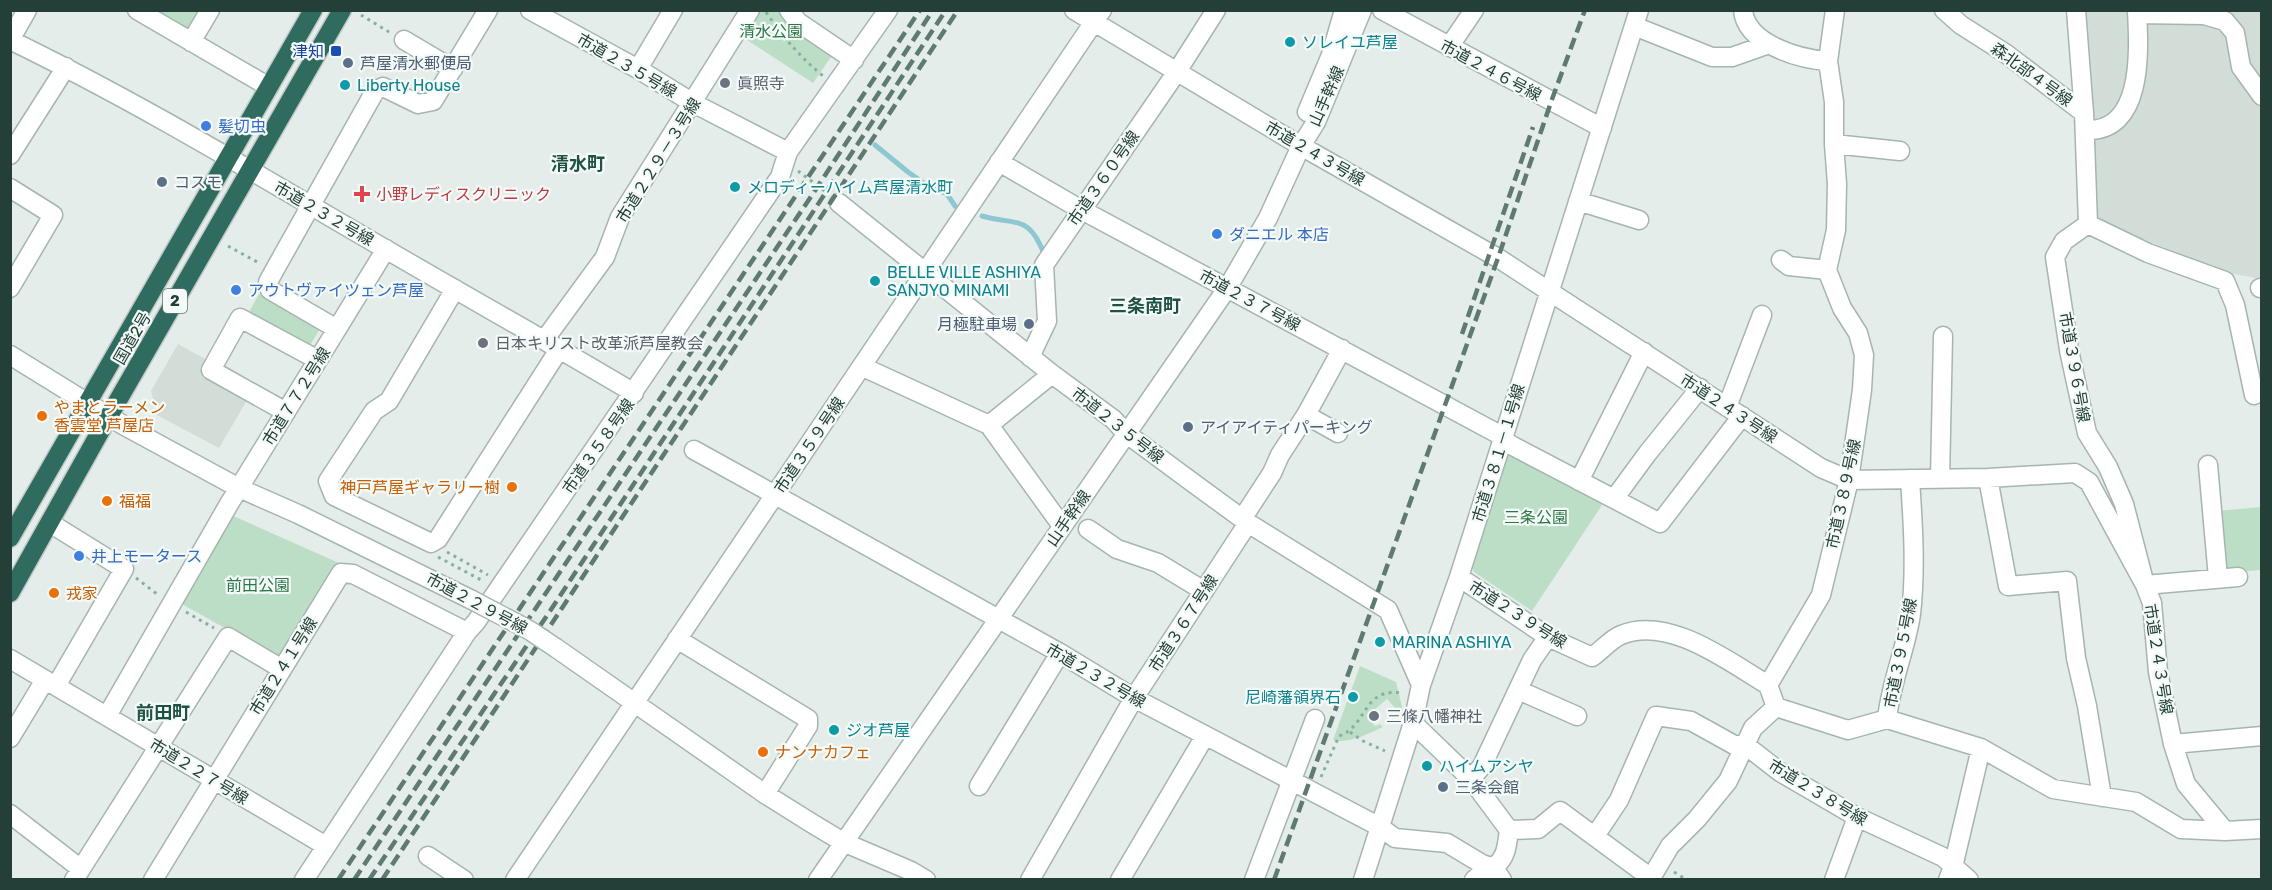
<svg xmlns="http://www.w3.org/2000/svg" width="2272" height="890" font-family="Rubik,'Noto Sans JP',sans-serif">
	<rect width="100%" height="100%" fill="#e4ede9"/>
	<path fill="#d2ddd8" d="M2085 11H2261V279L2229 273 2095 220Z
		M178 344 209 361 249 397 219 448 157 415 151 391Z"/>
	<path fill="#bddec6" d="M152 11H202L189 32Z
		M755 11H783L831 52V57L813 83 744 38 741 32Z
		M259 294 321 327 309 347 248 314Z
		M1506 448 1606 499 1532 611 1474 572 1471 564Z
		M2261 507V570L2221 573 2217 511Z
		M231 515 339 563 280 659 180 603Z
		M1360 666 1396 682 1403 711 1401 715 1387 699 1367 716 1375 726 1380 724 1383 727C1367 734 1350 744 1333 740Z"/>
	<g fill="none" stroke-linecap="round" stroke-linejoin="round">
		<path stroke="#8cc7d2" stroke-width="5" d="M875 145 908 172 928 186 947 194 955 206
			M982 216C1018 226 1029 214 1045 256"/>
		<defs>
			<path id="minor" d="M27 10 10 40C140 103 263 178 387 250 469 298 552 344 634 393
				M137 10 269 87
				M530 10 638 69 693 103 788 152
				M789 10 798 22 854 60
				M1074 10 1301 146 1498 258 1821 468 1849 480 1988 478 2075 473 2089 482 2145 585 2152 603 2158 672 2173 744 2186 784 2225 831
				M1382 10 1602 128
				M1743 10C1746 44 1799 59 1828 61
				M1944 10 1961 25 2005 53 2084 113 2088 224 2148 253 2225 281 2235 305 2254 395
				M2076 10 2084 113
				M2137 14 2204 15 2225 21 2235 33 2241 67 2262 96
				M1634 26 1712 57H1732L1766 45
				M404 40 453 69
				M191 42 210 10
				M1449 47 1474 10
				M638 69 673 10
				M1307 112 1331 55 1344 10
				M2085 130C2144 133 2139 51 2137 10
				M1834 144 1900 151
				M10 155 66 67
				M999 162 1080 209 1502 436 1509 444 1660 523 1742 416
				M10 188 53 215 10 288
				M1578 201 1639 220
				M839 203 1052 374 1113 419 1127 434 1196 485 1248 523 1388 610 1421 685
				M2088 224 2064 241 2055 257 2069 350 2087 433 2108 467 2124 504 2145 585 2238 577
				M1781 260 1789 266 1827 270
				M2260 288H2262
				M455 289 389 401 374 411 328 481 334 496 431 543 438 539 560 348
				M337 329 386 249
				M545 339 605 257 620 217 750 10
				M10 355 123 425 239 488 298 514 472 600
				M1030 357 1047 321 1044 265 1176 73 1216 10
				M863 367 989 425 1062 526
				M1727 407 1762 315
				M286 412 211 370 240 318 318 360
				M1306 415 1338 433
				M989 425 1052 374
				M694 450 1060 653 1134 698 1380 827 1395 838 1447 843 1482 864 1494 868 1502 880
				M2208 465 2218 578
				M1988 478 2008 586 2067 581 2076 658 2087 706 2102 797
				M1940 479 1943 336
				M1579 481 1644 352
				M1614 499 1647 454 1700 388
				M1242 519 1272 473 1280 455 1306 415 1342 349
				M50 523 124 569 56 686
				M1088 529 1117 549 1158 563 1204 591
				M1459 577 1548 637 1592 657C1601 651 1611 639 1621 635 1669 615 1729 662 1768 685
				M677 639 808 719V726L765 794
				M556 648 765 794 813 824 843 842 911 871 926 880
				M10 659 326 846
				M1518 690 1577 716
				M1776 707 1848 730 1887 719 1981 748 2053 789 2136 802 2181 829 2225 831 2262 829
				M107 716 229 504 337 329 270 290 268 282 274 271 375 91 383 87 418 104 433 101 488 10
				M1887 719C1891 681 1906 649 1911 614 1916 569 1913 524 1910 479
				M1413 723 1471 779 1509 830 1538 829 1560 811 1651 878 1670 846 1697 819 1728 781 1753 728 1776 707 1768 685 1821 595 1849 480 1862 390 1864 355 1858 333 1842 308 1827 270 1836 230 1837 184 1834 144V102L1828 61 1835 10
				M10 738 45 680
				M2173 744 2262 736
				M1471 779 1482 766 1532 660 1548 637
				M979 786 1060 653
				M10 814 81 869
				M1595 836 1619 800 1656 716 1691 721 1736 746 1744 744 1780 772 1857 817 1943 857 1969 880
				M428 856 464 880
				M74 880 228 637 282 669
				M153 880 341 573 353 574 467 632
				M304 880 467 632 476 622 780 177 788 152 888 10
				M515 880 1102 10
				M818 880 1228 287 1268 218 1301 146 1316 122 1362 10
				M1030 880 1134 698 1248 523
				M1120 880 1205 736
				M1254 880 1315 719
				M1363 880 1413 723 1421 685 1459 577 1639 10
				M1474 880C1481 872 1488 872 1495 866 1507 857 1507 844 1509 830
				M1834 880 1857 817
				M1948 880 1953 867 1981 748"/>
			<path id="highway" d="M10 538 313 10
				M10 593 109 416 342 10"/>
		</defs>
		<use href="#minor" stroke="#a6b5b0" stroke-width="21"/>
		<use href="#highway" stroke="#c1c9c7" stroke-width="21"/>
		<path stroke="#84b1a3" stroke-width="3" stroke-dasharray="3 4.5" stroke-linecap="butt" d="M766 12C783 37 800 57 823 76
			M361 15 389 32
			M798 171 826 192
			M228 246 259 263
			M447 552 488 575
			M438 557 483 581
			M136 578 157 594
			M186 612 214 628
			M1350 732 1363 741 1385 751
			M1321 777 1339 736C1368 726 1362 687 1402 693
			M1674 872 1687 880"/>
		<use href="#minor" stroke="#fff" stroke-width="18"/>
		<use href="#highway" stroke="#2f6b5f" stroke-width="18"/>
		<path stroke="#5e7a73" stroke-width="4.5" stroke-dasharray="12 6" stroke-linecap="butt" d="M1462 334 1533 127
			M338 880 920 10
			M354 880 818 186 933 10
			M369 880 550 611 946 10
			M382 880 958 10
			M1274 880 1498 258 1551 102 1585 10"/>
		<defs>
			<path id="minor-bridge" d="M472 600 529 630 556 648"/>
		</defs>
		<use href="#minor-bridge" stroke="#a6b5b0" stroke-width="21" stroke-linecap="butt"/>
		<use href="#minor-bridge" stroke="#fff" stroke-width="18"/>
	</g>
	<g fill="#0f9aa8" stroke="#f4faf7" stroke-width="2">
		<circle cx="1290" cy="42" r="6"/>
		<circle cx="345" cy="85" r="6"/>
		<circle cx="735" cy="187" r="6"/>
		<circle cx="875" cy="281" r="6"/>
		<circle cx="1380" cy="642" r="6"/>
		<circle cx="1353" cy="697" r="6"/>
		<circle cx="834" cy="730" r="6"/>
		<circle cx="1427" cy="766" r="6"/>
	</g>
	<rect fill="#1a4fb4" stroke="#f4faf7" stroke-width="2" x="330" y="45" width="12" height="12" rx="3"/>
	<g fill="#5c6f8a" stroke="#f4faf7" stroke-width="2">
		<circle cx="348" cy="63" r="6"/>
		<circle cx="162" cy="182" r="6"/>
		<circle cx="1029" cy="324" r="6"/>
		<circle cx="1188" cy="427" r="6"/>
		<circle cx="1443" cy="787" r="6"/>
	</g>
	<g fill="#6b7280" stroke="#f4faf7" stroke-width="2">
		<circle cx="725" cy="83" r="6"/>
		<circle cx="483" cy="343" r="6"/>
		<circle cx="1374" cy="716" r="6"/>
	</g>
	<g fill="#3f7fe0" stroke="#f4faf7" stroke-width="2">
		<circle cx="206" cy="126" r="6"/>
		<circle cx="1217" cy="234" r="6"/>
		<circle cx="236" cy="290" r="6"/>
		<circle cx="79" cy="556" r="6"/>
	</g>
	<path fill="#e0444e" stroke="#f4faf7" stroke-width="2" d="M359 185h6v6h6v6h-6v6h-6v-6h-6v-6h6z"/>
	<g fill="#e8710a" stroke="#f4faf7" stroke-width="2">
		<circle cx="42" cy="416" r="6"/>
		<circle cx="512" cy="487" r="6"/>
		<circle cx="107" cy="501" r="6"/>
		<circle cx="54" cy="593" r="6"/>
		<circle cx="763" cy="752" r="6"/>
	</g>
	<g text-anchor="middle" stroke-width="4.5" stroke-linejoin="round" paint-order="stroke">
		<rect fill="#f4faf7" stroke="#627771" stroke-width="1.5" x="163" y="289" width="24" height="24" rx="4.5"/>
		<g font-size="15" font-weight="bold" fill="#233f37">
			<text x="175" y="306">2</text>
		</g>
		<g font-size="16" fill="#2d7649" stroke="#f4faf7">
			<text x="771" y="37">清水公園</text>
			<text x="1536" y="523">三条公園</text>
			<text x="258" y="591">前田公園</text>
		</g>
		<g font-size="16" fill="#0d838f" stroke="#f4faf7" text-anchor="start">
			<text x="1302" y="48">ソレイユ芦屋</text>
			<text x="357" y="91">Liberty House</text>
			<text x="747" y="193">メロディーハイム芦屋清水町</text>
			<text x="887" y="278">BELLE VILLE ASHIYA<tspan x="887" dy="18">SANJYO MINAMI</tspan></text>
			<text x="1392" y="648">MARINA ASHIYA</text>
			<text x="1341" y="703" text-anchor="end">尼崎藩領界石</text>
			<text x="846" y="736">ジオ芦屋</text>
			<text x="1439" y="772">ハイムアシヤ</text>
		</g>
		<g font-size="16" fill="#164399" stroke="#f4faf7" text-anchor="end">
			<text x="324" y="57">津知</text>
		</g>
		<g font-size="16" fill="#4e5e75" stroke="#f4faf7" text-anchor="start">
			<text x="360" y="69">芦屋清水郵便局</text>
			<text x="174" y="188">コスモ</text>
			<text x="1017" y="330" text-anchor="end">月極駐車場</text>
			<text x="1200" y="433">アイアイティパーキング</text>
			<text x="1455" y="793">三条会館</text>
		</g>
		<g font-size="16" fill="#233f37" stroke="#f4faf7">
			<text transform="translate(627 65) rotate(30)" y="6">市道２３５号線</text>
			<text transform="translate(1491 70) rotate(28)" y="6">市道２４６号線</text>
			<text transform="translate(2032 74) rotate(36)" y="6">森北部４号線</text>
			<text transform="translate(1326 96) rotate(-66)" y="6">山手幹線</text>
			<text transform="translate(1315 153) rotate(30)" y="6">市道２４３号線</text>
			<text transform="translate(658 160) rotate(-58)" y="6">市道２２９－３号線</text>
			<text transform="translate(1103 178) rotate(-55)" y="6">市道３６０号線</text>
			<text transform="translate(324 213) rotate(30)" y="6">市道２３２号線</text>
			<text transform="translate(1250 300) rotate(28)" y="6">市道２３７号線</text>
			<text transform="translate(132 338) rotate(-60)" y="6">国道2号</text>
			<text transform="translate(2075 367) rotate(80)" y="6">市道３９６号線</text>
			<text transform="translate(296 396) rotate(-58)" y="6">市道７７２号線</text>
			<text transform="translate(1729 408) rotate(33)" y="6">市道２４３号線</text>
			<text transform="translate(1118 425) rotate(38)" y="6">市道２３５号線</text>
			<text transform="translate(809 445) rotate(-56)" y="6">市道３５９号線</text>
			<text transform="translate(598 446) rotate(-55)" y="6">市道３５８号線</text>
			<text transform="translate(1498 453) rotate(-73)" y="6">市道３８１－１号線</text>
			<text transform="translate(1843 494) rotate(-78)" y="6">市道３８９号線</text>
			<text transform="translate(1068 518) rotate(-55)" y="6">山手幹線</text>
			<text transform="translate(477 603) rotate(28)" y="6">市道２２９号線</text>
			<text transform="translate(1518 614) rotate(32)" y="6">市道２３９号線</text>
			<text transform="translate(1183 623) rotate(-57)" y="6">市道３６７号線</text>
			<text transform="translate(1900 653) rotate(-79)" y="6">市道３９５号線</text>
			<text transform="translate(2159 659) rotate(81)" y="6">市道２４３号線</text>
			<text transform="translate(283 666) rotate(-58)" y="6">市道２４１号線</text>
			<text transform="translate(1096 675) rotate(30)" y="6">市道２３２号線</text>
			<text transform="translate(199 771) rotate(31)" y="6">市道２２７号線</text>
			<text transform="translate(1818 792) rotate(31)" y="6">市道２３８号線</text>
		</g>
		<g font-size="16" fill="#5b616d" stroke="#f4faf7" text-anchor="start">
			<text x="737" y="89">眞照寺</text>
			<text x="495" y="349">日本キリスト改革派芦屋教会</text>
			<text x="1386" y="722">三條八幡神社</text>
		</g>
		<g font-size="16" fill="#366cbe" stroke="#f4faf7" text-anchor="start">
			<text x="218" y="132">髪切虫</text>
			<text x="1229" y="240">ダニエル 本店</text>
			<text x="248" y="296">アウトヴァイツェン芦屋</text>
			<text x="91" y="562">井上モータース</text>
		</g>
		<g font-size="16" fill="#be3a42" stroke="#f4faf7" text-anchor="start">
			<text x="376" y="200">小野レディスクリニック</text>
		</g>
		<g font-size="16" fill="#c56008" stroke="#f4faf7" text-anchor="start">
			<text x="54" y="413">やまとラーメン<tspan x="54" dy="18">香雲堂 芦屋店</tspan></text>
			<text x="500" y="493" text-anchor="end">神戸芦屋ギャラリー樹</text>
			<text x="119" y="507">福福</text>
			<text x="66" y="599">戎家</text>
			<text x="775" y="758">ナンナカフェ</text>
		</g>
		<g font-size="18" font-weight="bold" fill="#1f5145" stroke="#f4faf7">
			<text x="578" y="170">清水町</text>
			<text x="1145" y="312">三条南町</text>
			<text x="163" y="719">前田町</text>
		</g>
	</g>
	<rect width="2272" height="890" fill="none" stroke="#233f37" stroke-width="24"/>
</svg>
